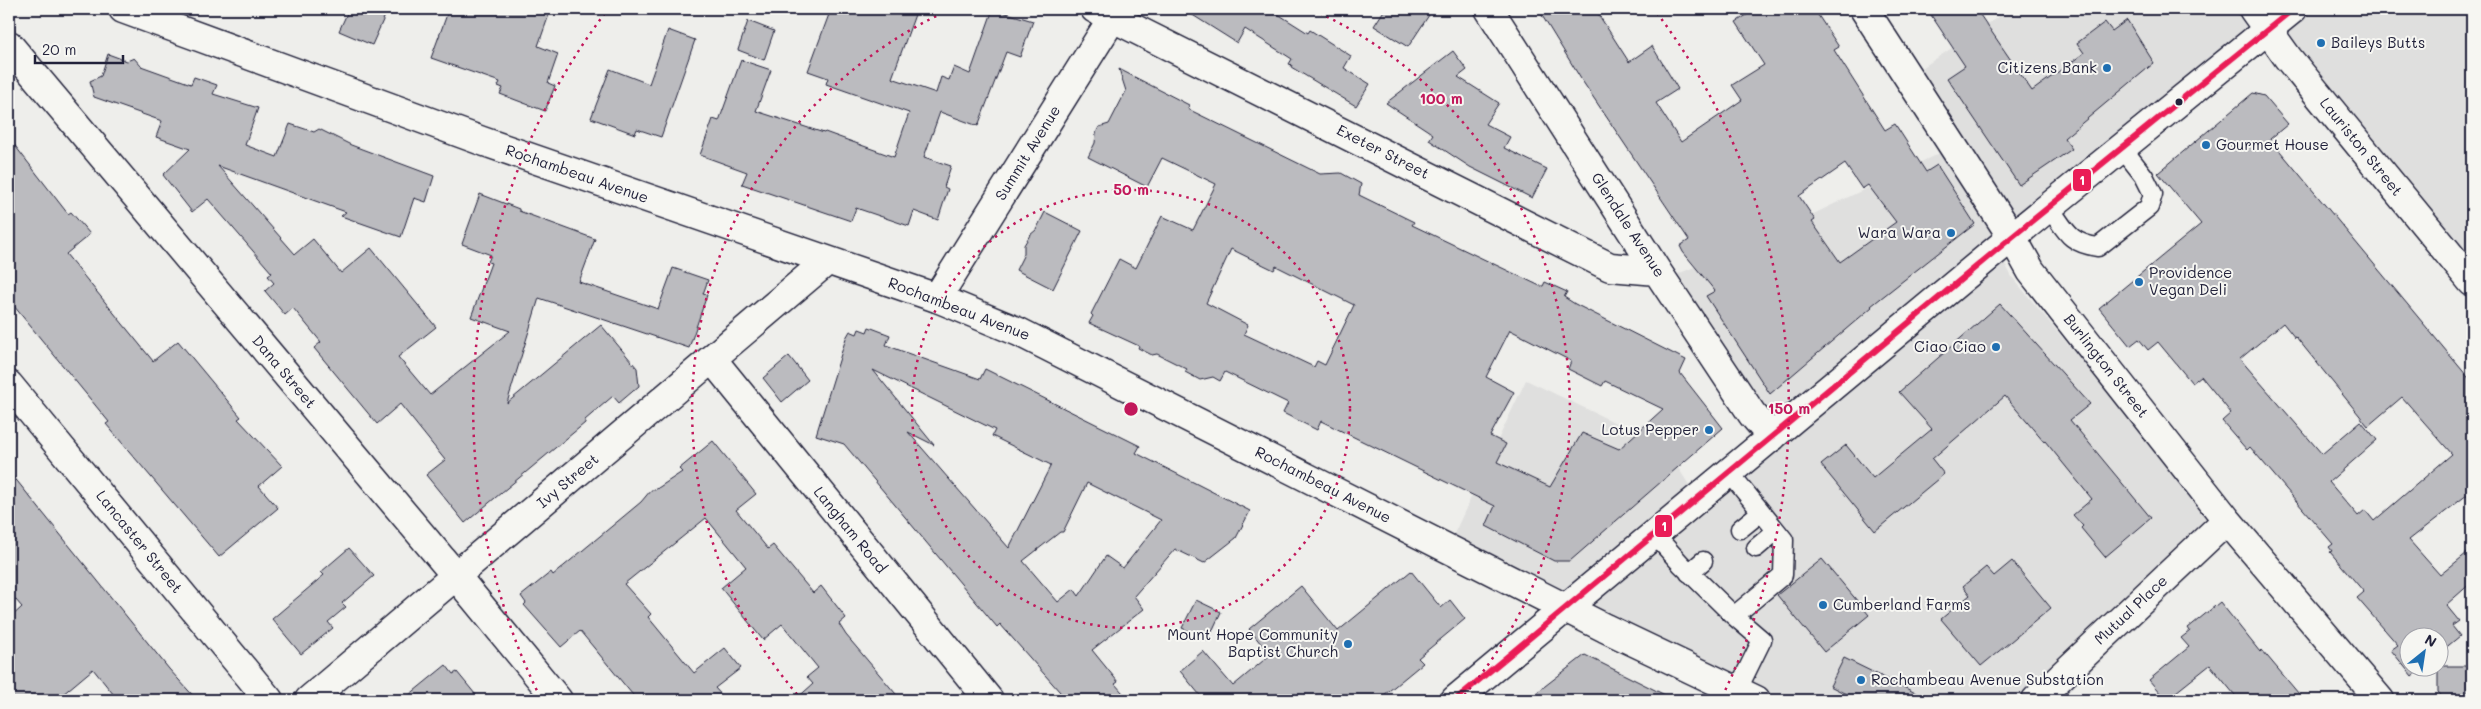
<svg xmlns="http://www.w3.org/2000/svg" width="2481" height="709" font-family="Mali,sans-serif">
	<rect width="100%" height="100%" fill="#eeeeeb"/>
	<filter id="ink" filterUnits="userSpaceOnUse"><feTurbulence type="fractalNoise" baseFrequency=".02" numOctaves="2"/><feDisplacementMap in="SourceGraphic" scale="10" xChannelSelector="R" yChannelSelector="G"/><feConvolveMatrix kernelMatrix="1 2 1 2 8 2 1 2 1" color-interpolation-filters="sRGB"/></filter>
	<g filter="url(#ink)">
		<path fill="#dfdfde" d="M2010 9H2472V295L2268 44 2255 52 2019 249 2005 264 2012 277 2227 535 2226 543 2060 700H1735L1446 551 1526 380 1664 446 1702 505 1759 453 1668 308 1652 290 1659 282 1770 235 1952 147 1916 72Z"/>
		<path fill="#bbbbbf" stroke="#22223b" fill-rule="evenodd" d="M349 9H388L372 45 339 31Z
			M449 9H551L538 46 558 54 548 83 555 86 545 111 500 94 503 88 498 86 500 82 431 58Z
			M831 9H917L892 78 936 93 941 77 949 80 954 67 970 74 993 9 1033 21 1020 57 1006 52 978 126 940 112 924 157 951 166 944 187 948 189 938 220 914 211 909 226 856 208 851 221 742 184 747 172 700 155 713 119 719 121 741 60 771 70 756 111 824 133 825 132 894 157 909 113 826 84 828 78 808 71Z
			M1183 9H1270L1308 33 1310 30 1351 56 1344 68 1370 84 1356 106 1291 67 1292 65 1289 64 1292 59 1245 29 1237 43Z
			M1385 9H1433L1408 47 1374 26Z
			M1538 9H1595L1629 62 1652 46 1678 89 1656 103 1681 142 1742 100 1732 85 1764 65 1736 22 1756 9H1814L1839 47 1834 50 1885 130 1895 124 1926 172 1937 165 1975 224 1871 306 1872 307 1770 394 1706 296 1715 291 1683 252 1680 246 1689 240 1581 79ZM1845 164 1862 189 1868 185 1896 222 1840 262 1812 222 1815 220 1799 196Z
			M1927 9H1976L2032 91 2084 53 2077 43 2105 22 2112 31 2127 20 2154 63 2064 138 2072 149 2019 185 1947 78 1965 66Z
			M748 21 774 31 764 60 738 50Z
			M668 30 695 40 661 137 637 129 635 134 591 118 610 69 649 84Z
			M1453 51 1467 70 1458 77 1499 103 1485 124 1510 137 1504 148 1547 169 1532 198 1470 167 1429 140 1433 134 1386 103Z
			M108 54 127 61 134 58 141 66 191 84 194 77 217 85 213 94 258 108 245 145 277 157 290 124 314 132 319 129 351 145 434 176 426 202 414 198 401 237 341 216 346 212 218 166 295 254 313 239 341 273 371 248 436 327 398 357 430 395 510 331 471 317 491 263 488 262 491 255 462 244 480 194 519 209V211L595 239 579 282 658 309 673 268 708 280 703 294 707 295 689 348 539 298 507 403 601 325 637 368 639 386 619 403 613 396 585 420V423L465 523 426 475 445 460 400 404 377 424 314 348 321 342 293 308 285 315 265 291 274 283 268 276 272 273 208 199 192 212 163 175 190 149 156 137 162 121 94 97 90 81 101 76Z
			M1119 69 1189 105 1188 109 1320 174 1341 173 1361 184 1359 195 1414 222 1412 225 1540 286H1543L1545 282 1567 292 1564 297 1575 304 1686 360 1680 373 1723 428 1570 561H1554L1486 526 1495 506 1321 421 1317 430 1283 413 1288 403 1225 372 1220 381 1213 377 1200 380 1185 372 1187 369 1157 354 1152 355 1138 348 1139 346 1089 323 1093 316 1091 314 1119 259 1136 268 1162 216 1193 230 1216 184 1162 158 1147 187 1088 157 1095 143 1096 133 1099 127 1109 124 1126 91ZM1231 249 1274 270 1276 266 1354 305 1325 365 1317 361 1314 367 1244 334 1248 325 1206 303ZM1510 330 1571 361 1568 369 1602 386 1605 381 1663 409 1619 449 1582 433 1550 487 1497 462 1506 444 1490 436 1514 392 1486 377Z
			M2253 93 2264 96 2288 124 2270 139 2472 382V491L2409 540 2440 575 2472 549V582L2446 605 2459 621 2452 626 2460 636 2438 654V636H2408V666H2424L2412 676 2391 650 2398 645 2357 598 2364 592 2330 552 2332 551 2329 547 2333 544 2250 447 2247 450 2222 421 2231 413 2201 376 2192 383 2158 342 2148 350 2139 339 2130 346 2099 308 2201 224 2158 173ZM2283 323 2295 338 2296 337 2368 426 2402 397 2452 454 2374 521 2365 510 2358 516 2329 482 2377 440 2361 421 2322 454 2240 359Z
			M9 138 68 214 71 212 90 234 66 254 153 361 178 341 241 417 238 419 282 466 259 486 278 508 219 557 106 424 109 422 9 300Z
			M1045 212 1082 231 1053 289 1016 270 1024 254V245L1030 235 1036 230Z
			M2000 304 2090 404 2070 420 2151 518 2105 557 2081 528 2083 526 2073 515 2092 499 2045 441 2044 442 2005 396 1932 459 1944 474 1875 531 1821 465 1846 445 1873 478 1932 429 1899 392Z
			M869 327 890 335 886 345 907 353 980 379 985 369 1140 446 1136 453 1250 511 1236 538 1204 563 1175 549 1134 596 1144 609 1092 650 1118 682 1115 684 1129 700H1067L1000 624 997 627 844 444 816 435 846 338 850 331 857 334 859 329 867 332ZM873 370 995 430 992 436 1051 465 1009 548 908 432 934 445ZM1087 483 1161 520 1123 568 1106 556 1079 596 1074 589 1058 602 1023 561 1060 532H1063Z
			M789 356 808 380 782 402 763 378Z
			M713 441 756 494 736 510 768 549 773 545 813 593 821 586 846 618 839 624 846 635 901 700H795L813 684 807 677 818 668 782 624 763 640 721 588 746 567 706 518 624 584 651 614 648 617 694 673 725 648 741 668 715 688 726 700H637L580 631 561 647 524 605 526 603 521 596 551 572 553 575 641 502 651 490H655L682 472 679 469Z
			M9 471 169 669 197 700H118L93 669 56 700H15L9 693V619L22 607 9 592Z
			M349 548 374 576 342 603 346 607 328 622 333 628 301 654 272 619 324 575 321 572Z
			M1822 559 1869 615 1824 652 1777 595Z
			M2012 561 2051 608 1981 666 1941 619 1970 595 1963 586 1986 567 1994 576Z
			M1411 571 1441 608 1450 600 1465 619 1418 658 1423 663 1378 700H1204L1180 671 1203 651 1233 686 1270 655 1249 629 1301 586 1338 631Z
			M1196 600 1221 612 1208 640 1182 628Z
			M2220 602 2260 652 2262 650 2304 700H2239L2210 665 2166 700 2149 680 2189 647 2181 638 2190 631 2188 628Z
			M1585 655 1675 700H1527Z
			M1844 658 1930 700H1858L1830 686Z
			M446 665 453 674 457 672 480 700H403Z
			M2438 666H2472V700H2446L2438 692Z"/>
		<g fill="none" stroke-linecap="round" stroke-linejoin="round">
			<defs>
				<path id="lane" d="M2049 207C2066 230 2068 243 2098 247L2149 207 2153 194 2144 176 2122 148
					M1740 529 1761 512
					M1654 534 1681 564 1734 616 1783 575 1784 540 1729 472
					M1756 548 1776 531
					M1689 573 1703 561
					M1734 616 1762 640 1737 691"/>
				<path id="street" d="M1095 9 1610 267 1657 271
					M1489 9 1657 271 1752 414 1772 437
					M1864 9 2012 237 2031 271 2227 520 2380 700
					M2253 9 2288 58 2472 282
					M9 45 456 576 558 700
					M937 298 1118 9
					M712 359 989 700
					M9 385 269 700
					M309 700 827 261
					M2036 700 2227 520"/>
				<path id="secondary" d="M123 9 482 141 937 298 1019 332 1605 628 1756 700
					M1455 700 2012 237 2293 9"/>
			</defs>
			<use href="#lane" stroke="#22223b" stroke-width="21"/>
			<use href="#street" stroke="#22223b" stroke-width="31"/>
			<use href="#secondary" stroke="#22223b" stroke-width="31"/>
			<use href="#lane" stroke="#f6f6f2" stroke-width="18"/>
			<use href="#street" stroke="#f6f6f2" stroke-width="28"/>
			<use href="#secondary" stroke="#f6f6f2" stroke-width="28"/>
			<defs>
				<path id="bus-1" d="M1455 700 2012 237 2293 9"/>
			</defs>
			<use href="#bus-1" stroke="#f6f6f2" stroke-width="10"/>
			<use href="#bus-1" stroke="#ea1d57" stroke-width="6"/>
		</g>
	</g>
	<g fill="none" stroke="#c2185b" stroke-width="2.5" stroke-dasharray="2.5 5">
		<circle cx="1131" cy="409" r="219"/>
		<path d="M802 700A439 439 0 0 1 949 10M1313 10A439 439 0 0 1 1460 700"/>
		<path d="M540 697A658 658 0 0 1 605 13M1657 13A658 658 0 0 1 1722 697"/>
	</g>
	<g fill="#1f6fb2" stroke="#f6f6f2" stroke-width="2">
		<circle cx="2321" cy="43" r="5"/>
		<circle cx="2107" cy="68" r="5"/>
		<circle cx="2206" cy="145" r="5"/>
		<circle cx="1951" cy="233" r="5"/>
		<circle cx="2139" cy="282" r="5"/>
		<circle cx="1996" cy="347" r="5"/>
		<circle cx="1709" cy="430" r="5"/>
		<circle cx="1823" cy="605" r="5"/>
		<circle cx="1348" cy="644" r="5"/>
		<circle cx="1861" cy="680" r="5"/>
	</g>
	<circle fill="#22223b" stroke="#f6f6f2" stroke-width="2" cx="2179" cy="102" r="4.5"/>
	<g text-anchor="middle" stroke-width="4" stroke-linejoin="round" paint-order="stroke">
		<g font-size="15" fill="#22223b" stroke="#f6f6f2" text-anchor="start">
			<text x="2331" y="48">Baileys Butts</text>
			<text x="2097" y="73" text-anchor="end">Citizens Bank</text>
			<text x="2216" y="150">Gourmet House</text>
			<text x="1941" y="238" text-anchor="end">Wara Wara</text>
			<text x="2149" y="278">Providence<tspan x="2149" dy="17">Vegan Deli</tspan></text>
			<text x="1986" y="352" text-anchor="end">Ciao Ciao</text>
			<text x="1699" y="435" text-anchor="end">Lotus Pepper</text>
			<text x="1833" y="610">Cumberland Farms</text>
			<text x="1338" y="640" text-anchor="end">Mount Hope Community<tspan x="1338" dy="17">Baptist Church</tspan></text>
			<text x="1871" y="685">Rochambeau Avenue Substation</text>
		</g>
		<g font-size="15" fill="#22223b" stroke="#f6f6f2">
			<text transform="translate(2361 147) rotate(51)" y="5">Lauriston Street</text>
			<text transform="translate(1383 152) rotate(27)" y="5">Exeter Street</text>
			<text transform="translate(1028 153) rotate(-58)" y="5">Summit Avenue</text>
			<text transform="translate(577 174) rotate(19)" y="5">Rochambeau Avenue</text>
			<text transform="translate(1628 225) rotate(57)" y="5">Glendale Avenue</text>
			<text transform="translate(959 309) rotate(21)" y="5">Rochambeau Avenue</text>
			<text transform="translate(2106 366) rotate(52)" y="5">Burlington Street</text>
			<text transform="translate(284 372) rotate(50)" y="5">Dana Street</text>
			<text transform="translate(568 481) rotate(-40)" y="5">Ivy Street</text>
			<text transform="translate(1323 485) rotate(27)" y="5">Rochambeau Avenue</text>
			<text transform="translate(850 530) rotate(51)" y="5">Langham Road</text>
			<text transform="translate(139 542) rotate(51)" y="5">Lancaster Street</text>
			<text transform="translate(2131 610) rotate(-43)" y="5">Mutual Place</text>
		</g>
	</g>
	<circle cx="1131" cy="409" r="8" fill="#c2185b" stroke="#f6f6f2" stroke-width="2.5"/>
	<g font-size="15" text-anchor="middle" font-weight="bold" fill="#c2185b" stroke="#f6f6f2" stroke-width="4" stroke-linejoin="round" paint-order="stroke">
		<text x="1441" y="104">100 m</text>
		<text x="1131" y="195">50 m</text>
		<text x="1789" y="414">150 m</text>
	</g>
	<g stroke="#f6f6f2" stroke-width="2">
		<rect x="2072" y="168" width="20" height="24" rx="5" fill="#ea1d57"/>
		<rect x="1654" y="514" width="19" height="24" rx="5" fill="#ea1d57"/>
	</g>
	<g font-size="14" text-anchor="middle" font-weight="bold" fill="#fff">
		<text x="2082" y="185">1</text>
		<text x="1664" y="531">1</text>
	</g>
	<rect width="2481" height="709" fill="none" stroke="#f6f6f2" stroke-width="30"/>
	<rect x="15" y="15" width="2451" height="679" fill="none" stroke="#22223b" stroke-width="2" filter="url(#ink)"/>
	<g transform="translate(2424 652) rotate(30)"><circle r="24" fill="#f6f6f2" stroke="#a1a1a9"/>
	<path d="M0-4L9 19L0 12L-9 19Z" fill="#1f6fb2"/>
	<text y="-8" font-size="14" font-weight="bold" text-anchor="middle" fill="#22223b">N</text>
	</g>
	<path d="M35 55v8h88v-8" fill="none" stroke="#22223b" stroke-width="2.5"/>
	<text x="42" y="55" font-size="15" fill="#22223b" stroke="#f6f6f2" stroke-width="4" paint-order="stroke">20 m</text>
</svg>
